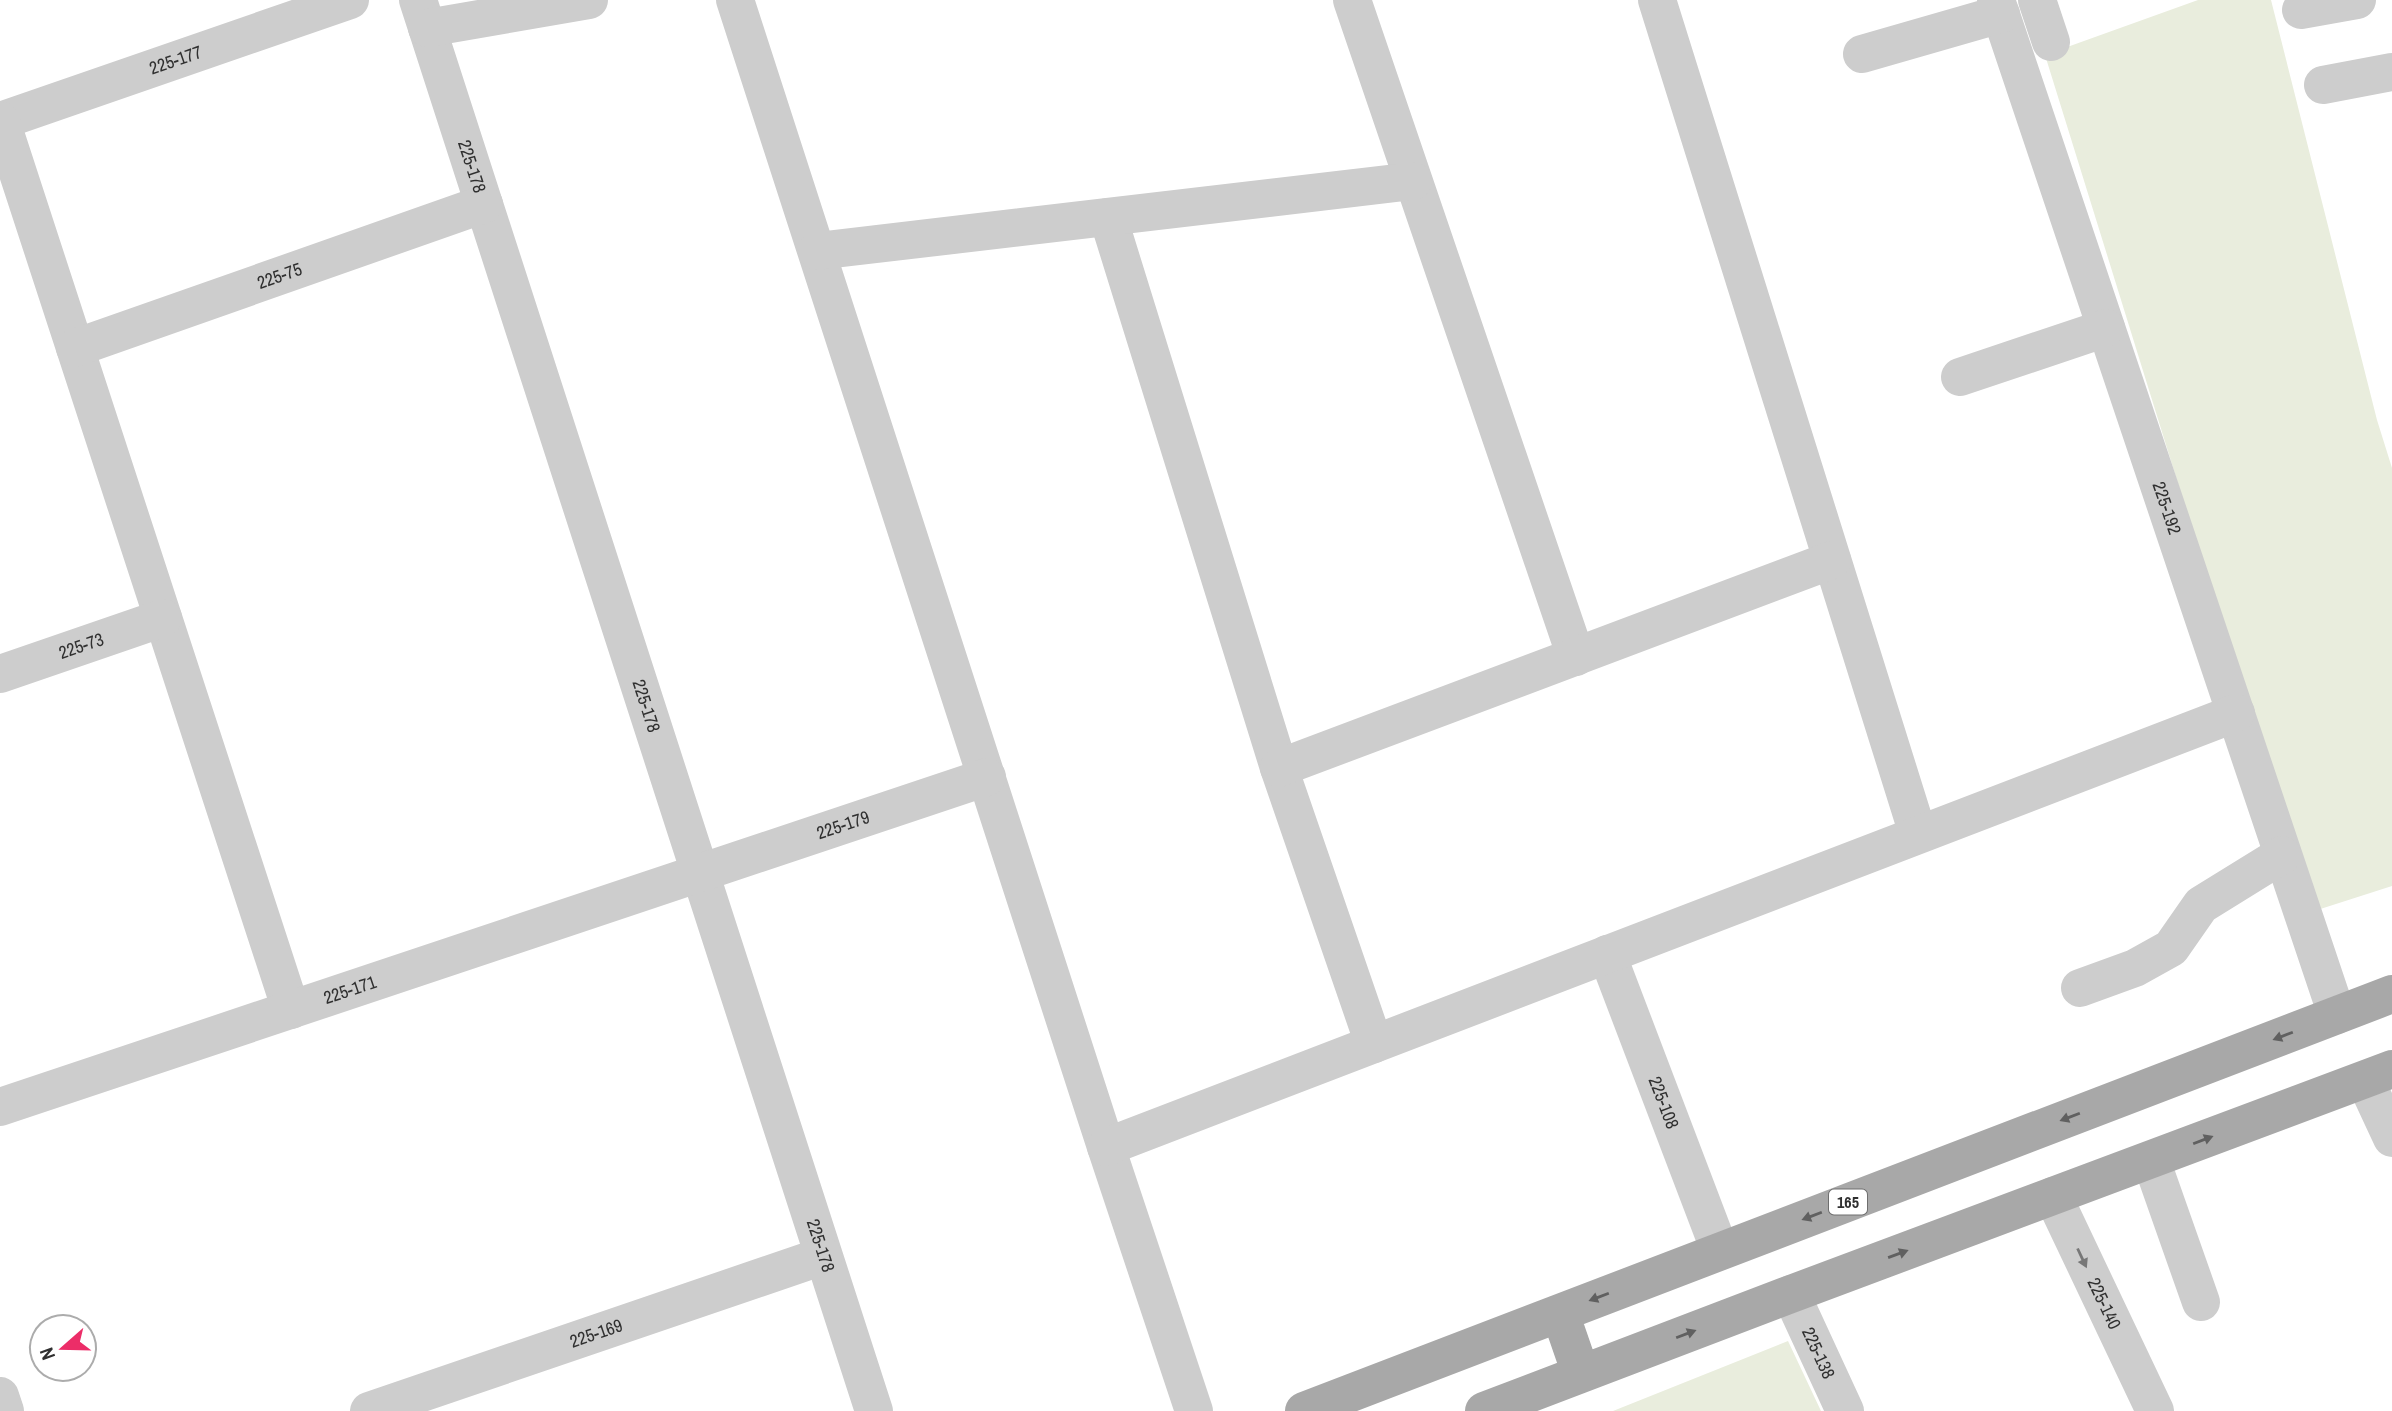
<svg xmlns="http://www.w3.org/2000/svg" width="2392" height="1411" font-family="'Archivo Narrow',sans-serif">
	<rect width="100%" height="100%" fill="#fff"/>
	<path fill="#e9eddd" d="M2198 0H2271L2377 420 2392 468V886L2311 912 2045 55Z
		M1788 1341 1821 1411H1613Z"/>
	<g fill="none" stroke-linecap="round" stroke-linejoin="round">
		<g stroke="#cdcdcd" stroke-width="38">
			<path id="s1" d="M418 0 874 1411"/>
			<path d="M735 0 1106 1147 1194 1411"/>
			<path d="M1352 0 1576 657"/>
			<path d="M1657 0 1918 834"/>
			<path id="s2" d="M1996 0 2337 1015"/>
			<path d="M2037 0 2051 42"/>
			<path d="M2301 10 2357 0"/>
			<path d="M427 28 589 0"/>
			<path d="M1862 54 2001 14"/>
			<path d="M2323 85 2392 72"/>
			<path id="s3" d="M0 121 350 0"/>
			<path d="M1 121 291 1010"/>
			<path d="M1108 217 1279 768 1374 1044"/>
			<path d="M817 251 1413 181"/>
			<path id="s4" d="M75 348 484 204"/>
			<path d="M1960 377 2106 328"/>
			<path id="s5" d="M0 674 163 618"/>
			<path d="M1279 768 1832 560"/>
			<path id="s6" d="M1607 954 1720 1251"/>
			<path d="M2080 988 2135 968 2171 948 2201 905 2282 855"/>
			<path d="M2365 1080 2392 1138"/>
			<path id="s7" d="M0 1107 987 777"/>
			<path d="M1106 1147 2236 713"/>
			<path d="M2151 1160 2201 1302"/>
			<path id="s8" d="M2053 1196 2155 1411"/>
			<path id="s9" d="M1791 1294 1845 1411"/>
			<path d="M0 1396 5 1411"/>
			<path id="s10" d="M369 1411 823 1256"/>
		</g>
		<path stroke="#a8a8a8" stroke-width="38" d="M1560 1313 1581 1374
			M1304 1411 2392 994
			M1484 1411 1791 1294 2392 1069"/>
	</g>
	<defs><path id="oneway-solid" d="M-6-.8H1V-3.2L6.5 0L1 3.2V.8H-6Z" transform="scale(1.75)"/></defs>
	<g fill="#606060">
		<use href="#oneway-solid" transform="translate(2283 1036) rotate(159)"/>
		<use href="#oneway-solid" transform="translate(2070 1117) rotate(159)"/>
		<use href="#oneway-solid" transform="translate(2203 1140) rotate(-21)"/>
		<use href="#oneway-solid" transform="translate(1812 1216) rotate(159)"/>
		<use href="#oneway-solid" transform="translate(1898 1254) rotate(-20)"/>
		<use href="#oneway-solid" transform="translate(1599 1297) rotate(159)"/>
		<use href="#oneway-solid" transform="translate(1686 1334) rotate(-21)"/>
	</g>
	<use fill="#777" href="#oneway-solid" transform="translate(2082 1258) rotate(65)"/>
	<g text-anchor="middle" stroke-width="7" stroke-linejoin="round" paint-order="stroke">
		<rect fill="#fff" stroke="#6e6e6e" stroke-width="2" x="1829" y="1189.5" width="38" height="25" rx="5"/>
		<g font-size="16" font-weight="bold" fill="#303030">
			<text x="1848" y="1208">165</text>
		</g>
		<g font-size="18" fill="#303030" stroke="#fff">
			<text dy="6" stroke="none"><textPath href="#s3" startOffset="186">225-177</textPath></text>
			<text dy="6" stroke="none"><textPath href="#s1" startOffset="175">225-178</textPath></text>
			<text dy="6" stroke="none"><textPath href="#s4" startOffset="217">225-75</textPath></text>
			<text dy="6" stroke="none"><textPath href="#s2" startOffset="536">225-192</textPath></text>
			<text dy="6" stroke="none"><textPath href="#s5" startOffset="86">225-73</textPath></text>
			<text dy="6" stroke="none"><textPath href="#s1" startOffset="742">225-178</textPath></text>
			<text dy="6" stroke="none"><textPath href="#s7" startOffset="889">225-179</textPath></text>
			<text dy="6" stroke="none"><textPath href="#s7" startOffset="369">225-171</textPath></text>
			<text dy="6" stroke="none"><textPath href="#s6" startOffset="159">225-108</textPath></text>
			<text dy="6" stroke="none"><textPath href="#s1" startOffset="1309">225-178</textPath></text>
			<text dy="6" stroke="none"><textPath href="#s8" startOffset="119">225-140</textPath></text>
			<text dy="6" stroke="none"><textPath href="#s10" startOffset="240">225-169</textPath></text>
			<text dy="6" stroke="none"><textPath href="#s9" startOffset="65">225-138</textPath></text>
		</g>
	</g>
	<g transform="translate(63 1348) rotate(250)"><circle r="33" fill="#ffffff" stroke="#acacac" stroke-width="2"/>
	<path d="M0-5L12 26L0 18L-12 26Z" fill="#ec2d68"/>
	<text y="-10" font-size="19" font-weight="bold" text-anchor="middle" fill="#303030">N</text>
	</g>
</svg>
